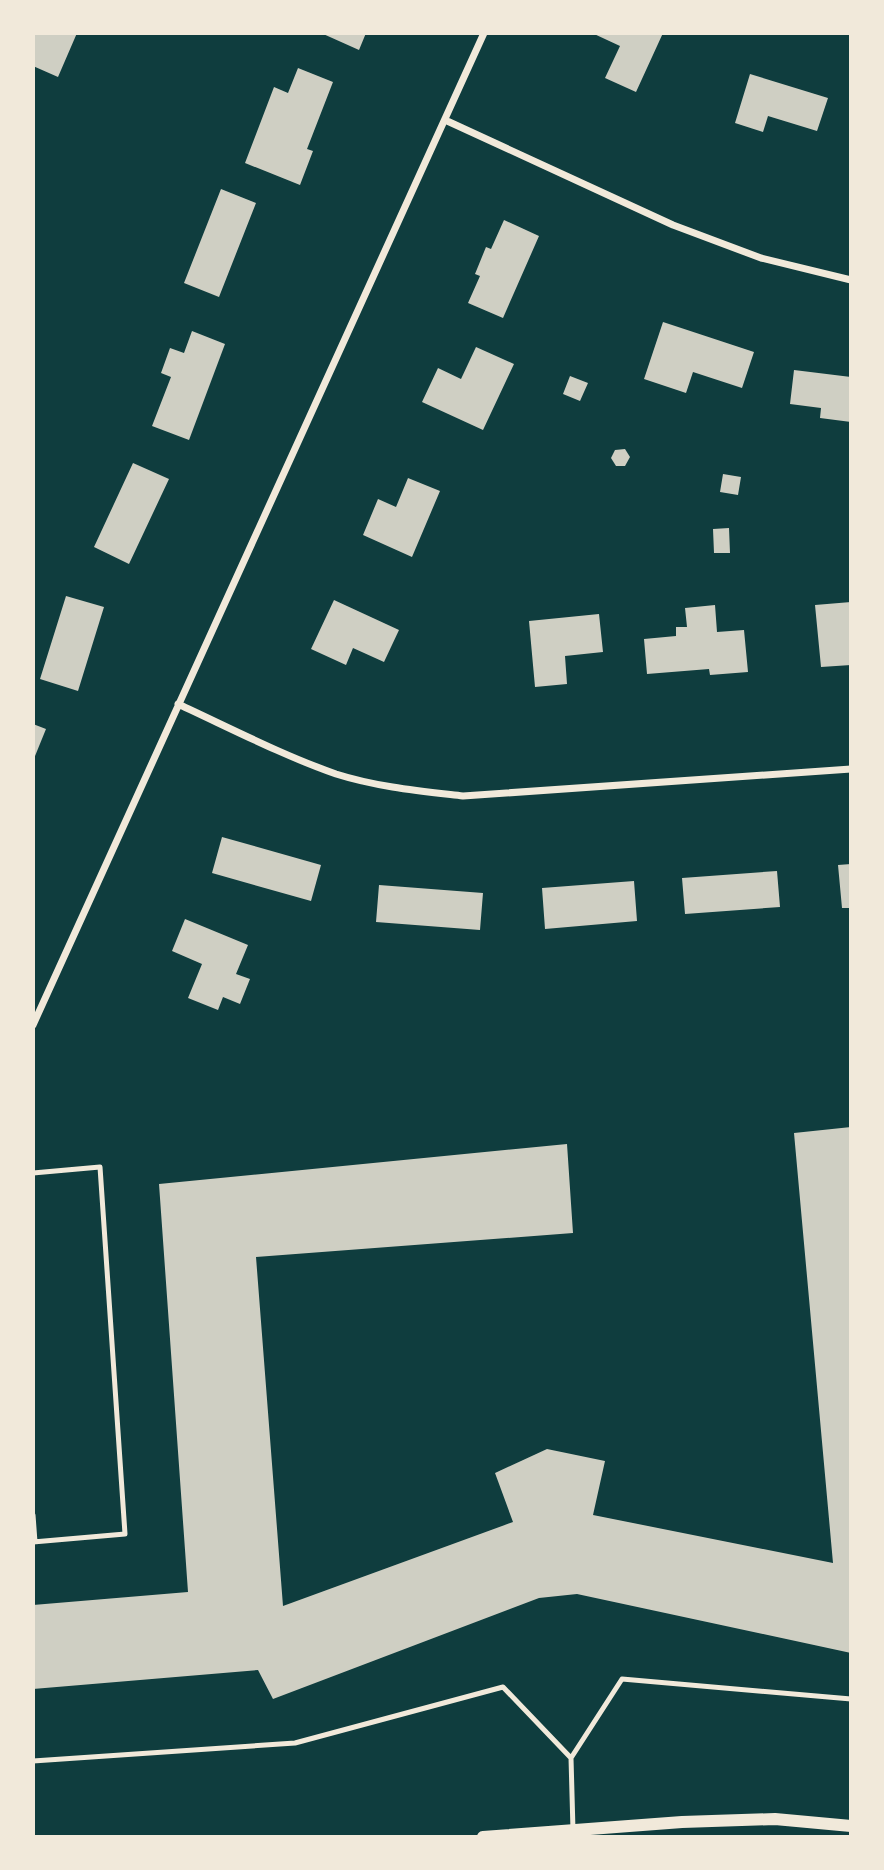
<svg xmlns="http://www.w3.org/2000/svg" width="884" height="1870" font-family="Quicksand,sans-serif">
	<rect width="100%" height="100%" fill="#0f3d3e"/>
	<path fill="#cfcfc3" d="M33 33H77L58 77 33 66Z
		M321 33H366L359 50Z
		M592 33H663L636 92 605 78 620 46Z
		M298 68 333 82 307 149 313 151 300 185 245 163 274 87 288 93Z
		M750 74 828 98 817 131 768 116 763 132 735 123Z
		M221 189 256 203 219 297 184 283Z
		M504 220 539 236 503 318 468 303 480 276 475 274 486 247 491 249Z
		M663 322 754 352 742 388 693 372 686 393 644 379Z
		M192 331 225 344 189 440 152 426 171 377 161 373 170 348 184 353Z
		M476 347 514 364 483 430 422 402 438 368 461 379Z
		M794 370 851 377V422L820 418 821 408 790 404Z
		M570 376 588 383 580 401 563 394Z
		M625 449 630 457 625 466H616L611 458 615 450Z
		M133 463 169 479 129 564 94 547Z
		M723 474 741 477 738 495 720 492Z
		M408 478 440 491 412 557 363 535 378 499 396 507Z
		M729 528 730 553H714L713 529Z
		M66 596 104 607 78 691 40 679Z
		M334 600 399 630 384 662 353 648 346 665 311 649Z
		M851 602V665L821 667 815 605Z
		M715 605 717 632 744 630 748 672 710 675 709 669 647 674 644 639 676 636V627H687L685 608Z
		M599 614 603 652 565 656 567 684 535 687 529 621Z
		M33 724 46 729 33 761Z
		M222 837 321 865 311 901 212 873Z
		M851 864V908H842L838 865Z
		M777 871 780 907 685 914 682 878Z
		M634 881 637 921 545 929 542 888Z
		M379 885 483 893 480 930 376 922Z
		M185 919 248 945 236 974 250 979 240 1004 223 997 218 1010 188 998 202 964 172 951Z
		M851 1127V1653L577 1594 539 1598 273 1699 258 1670 33 1689V1605L188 1592 159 1184 567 1144 573 1233 256 1257 283 1606 513 1522 495 1473 547 1449 605 1461 593 1515 833 1563 794 1133Z"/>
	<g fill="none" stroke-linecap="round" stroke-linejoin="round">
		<path stroke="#f1e9da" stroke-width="5" d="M33 1173 100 1167 125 1534 33 1542
			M33 1515 35 1542
			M571 1758 622 1679 851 1699
			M33 1761 295 1743 503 1687 571 1758 573 1830"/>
		<path stroke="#f1e9da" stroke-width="7" d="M445 120 673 225 761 258 851 280
			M178 704C230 728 282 755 336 774 377 787 420 791 463 796L851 769
			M33 1025 484 33"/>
		<path stroke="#f1e9da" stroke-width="12" d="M483 1837 682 1822 775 1819 851 1826"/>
	</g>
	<rect width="884" height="1870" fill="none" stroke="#f1e9da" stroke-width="70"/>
</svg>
